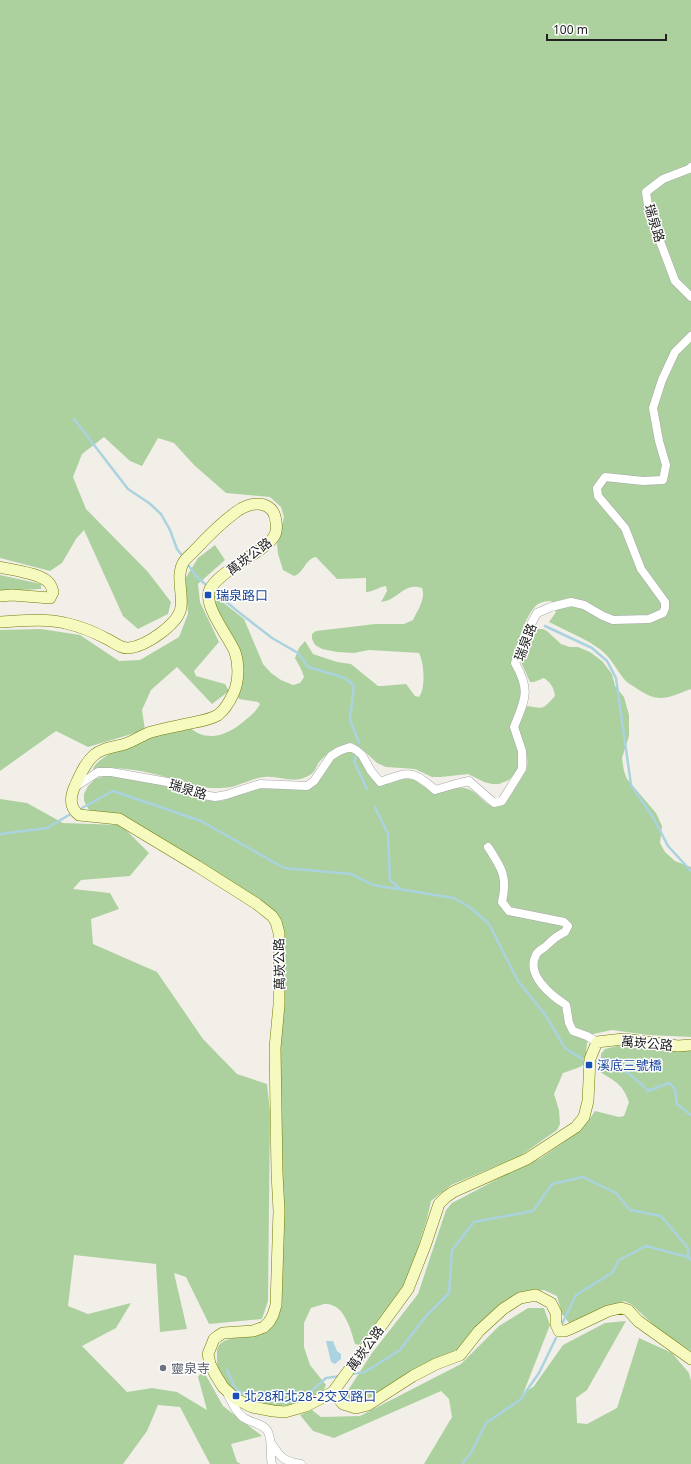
<svg xmlns="http://www.w3.org/2000/svg" width="691" height="1464" font-family="'Noto Sans','Noto Sans TC',sans-serif">
	<rect width="100%" height="100%" fill="#f2efe9"/>
	<path fill="#add19e" d="M0 0H691V689C667 698 659 704 636 688 632 685 627 683 624 679 616 669 611 658 601 650 585 638 566 631 549 622L556 612 551 601C546 601 542 602 538 604 524 615 518 646 511 662L519 676 521 692 519 703 512 723 518 746 519 766 515 773 509 780 499 784H492L484 782 468 774 441 777H432L415 769 386 767 377 763 362 749 353 743C341 745 330 750 321 760 314 767 318 772 306 777 292 784 278 775 264 777 254 778 245 783 235 786 229 788 221 788 214 788 199 789 186 783 173 779 148 772 120 765 95 770L93 769C100 750 168 732 188 726 206 743 226 736 243 722 250 716 256 712 260 704L258 702 239 699 237 694 242 677 211 599 215 596 244 619 263 664 271 673 281 680 293 685 300 683 304 677 301 669 295 658 299 648 305 641 313 654 337 662 351 664 378 686H382L406 684 415 696 419 697C426 688 424 663 419 653L369 650 354 653 337 652 322 649 315 645 312 639V634L316 631 375 624H404L413 620C418 610 426 598 422 588 404 582 397 601 381 602L387 591 386 586C379 587 373 592 366 592V578L337 579 316 557C305 559 304 573 294 576L283 570 278 554 277 544 284 517 281 507 270 497 226 493 194 465 174 443 158 438 142 466 130 461 104 437 82 454 73 477 86 509 148 572 171 602 168 614 138 629 123 616 84 530 76 539 62 563 50 571 0 558Z
		M215 545 225 560 198 584 200 602 219 642 194 671 196 676 225 684 229 691 212 704 177 667 151 690 142 710 145 730 88 747 56 731 0 771V630L41 629 80 635 119 661 140 660 179 637 188 614 185 579 198 558Z
		M0 575 41 584V589L0 591Z
		M537 629H543L547 631 561 644 570 647H578L590 652 602 661 612 674 615 686 624 697 629 715V736L622 758 624 771 627 779 656 813 662 826 660 843 665 852 675 861 691 867V1037L648 1035 612 1030 593 1034 587 1043 585 1064C581 1067 569 1071 563 1073L554 1094 559 1110 560 1124 557 1130 520 1156 451 1185 431 1201 427 1219 407 1282 359 1345 355 1344C351 1330 344 1302 324 1304 320 1305 315 1307 311 1308L304 1323V1347L310 1365 326 1385C318 1407 269 1410 250 1402 234 1395 216 1378 217 1359 217 1354 216 1348 220 1344 225 1339 233 1339 240 1336 252 1331 264 1325 276 1320L280 1311 281 1298 279 1049 280 922 145 829 93 813 89 810 84 801V794L88 786 95 779 107 775 169 786 205 799 221 801 249 791 264 788 304 789 314 786 333 758 349 751 359 756 371 776 394 781 405 778 415 780 433 793C444 792 458 785 468 789 484 795 485 813 506 803 512 792 521 781 526 770 531 757 521 739 517 727L525 707 528 706C545 709 543 709 555 696 554 688 551 683 544 678L534 682H530L521 662Z
		M0 799 27 803 63 823 121 825 149 853 130 876 81 880 73 889 110 893 119 909 91 919 93 944 157 972 203 1039 237 1074 267 1084 270 1112 268 1301 262 1319 209 1324 186 1277 174 1273 187 1329 160 1332 156 1264 74 1255 68 1306 88 1314 131 1303 116 1328 82 1346 127 1392 152 1388 177 1392 207 1410 198 1377 203 1370 223 1406 262 1436 231 1444 237 1462 241 1464H210L180 1407 158 1405 147 1431 123 1464H0Z
		M617 1046 691 1048V1351L658 1329 631 1304 624 1301 569 1323 562 1314 557 1296 544 1290 529 1292 460 1349 417 1368 384 1390 363 1399 351 1400 345 1395 372 1353 418 1294 446 1210 452 1203 511 1172 541 1158 574 1135 589 1120 595 1111 619 1117 624 1116 629 1102C622 1083 616 1082 600 1072L601 1054 605 1049Z
		M528 1308H544L550 1325 523 1394 534 1386 563 1345 605 1323 626 1321 587 1390 576 1398 577 1423 587 1424 617 1408 639 1338 672 1353 689 1373 691 1381V1464H424L452 1417 449 1399 441 1391 334 1438 313 1431 300 1415 312 1410 321 1417 360 1416 461 1364 499 1326Z"/>
	<path fill="#aad3df" d="M326 1341H333L337 1351 341 1354V1359L335 1364 331 1362Z"/>
	<g fill="none" stroke-linecap="round" stroke-linejoin="round">
		<path stroke="#aad3df" stroke-width="2.5" d="M74 419 128 489 149 503 161 514 170 530 177 549 181 554
			M189 566 196 576 205 584
			M216 593 236 610 272 638 298 653 308 667 345 678 354 686 350 720 359 743
			M545 626 592 648 607 661 616 678 631 785 654 819 668 846 691 871
			M356 756 354 761 367 789
			M375 807 388 834 390 880 400 889
			M82 808 113 791 201 821 284 868 351 874 373 885 454 898 471 908 489 924 518 981 546 1016 565 1048 582 1059 586 1060
			M0 834 47 828 69 815
			M593 1061C617 1065 632 1073 648 1091L669 1083 675 1089 677 1104 691 1115
			M562 1324 576 1295 612 1273 619 1260 646 1246 688 1257
			M227 1370 235 1388 255 1401H293L308 1394 326 1378 341 1376
			M350 1374 365 1372 400 1350 426 1316 449 1293 452 1250 474 1222 533 1211 552 1184 583 1177 616 1193 630 1210 661 1216 688 1248V1257L691 1260
			M462 1464 471 1453 486 1423 520 1400 539 1373 556 1338"/>
		<defs>
			<path id="street" d="M691 167 689 169 663 179 646 192 649 212 675 281 691 297
				M75 787 98 772H111L173 783 204 795 215 797 226 795 260 784 307 786 314 781 331 756 339 751 350 747 356 750 362 755 371 771 380 782C408 772 412 769 435 790L456 784 469 781 494 803 502 801 522 769V751L514 727C525 699 531 691 515 663L522 649 530 626 537 613 551 607 571 602 584 605 603 616 613 620 649 619 663 613 665 608V602L641 569 625 528 598 496 597 488 605 477 643 481 663 480 666 465 659 441 653 408 662 380 675 352 691 336
				M488 847C501 867 508 876 502 902L509 911 564 922 568 926 565 932C557 935 551 941 545 947 542 949 537 952 536 955 525 975 552 996 566 1005L569 1023 573 1031 587 1036 597 1042
				M228 1395C232 1402 236 1413 244 1418 251 1423 264 1423 268 1432 273 1442 269 1454 272 1464
				M271 1443C281 1458 283 1461 301 1464"/>
			<path id="secondary" d="M0 567C12 570 38 573 47 581 51 584 52 587 53 592L50 598 12 595 0 596
				M0 622C21 621 44 618 65 623 79 626 94 632 107 639 114 642 121 649 129 648 146 646 179 624 181 607 183 593 176 576 183 563 186 558 190 555 194 551 207 537 221 523 236 512 251 501 274 499 276 522 277 528 277 533 273 538 267 547 253 554 244 560 233 568 217 577 210 589 202 605 229 637 235 652 239 664 239 680 234 692 230 701 226 709 218 715 208 721 194 722 182 725 172 727 161 729 151 732 142 735 134 741 125 744 115 747 102 748 94 755 85 763 80 775 75 786 70 797 69 807 79 815L119 819 197 866 257 904 272 916 276 922 279 933V1005L275 1048 277 1173 279 1211 276 1305 273 1315 269 1322 264 1327 253 1331 223 1333 218 1336 214 1339 208 1354 210 1364 215 1374 223 1387 236 1399 252 1407 273 1411 285 1412 306 1406 333 1392 341 1381 408 1289 425 1246 439 1204 446 1197 453 1192 527 1159 576 1127 584 1117 588 1101 590 1059 597 1042 623 1039 678 1046 691 1045
				M333 1392 343 1404 356 1408 368 1405 413 1376 436 1364 460 1355 479 1331 503 1309 520 1298 536 1295 551 1303 556 1313V1324L559 1331H565L570 1329 608 1311 621 1308 628 1310 638 1321 691 1359"/>
		</defs>
		<use href="#street" stroke="#a9a9a9" stroke-width="9"/>
		<use href="#secondary" stroke="#707d05" stroke-width="12"/>
		<use href="#street" stroke="#fff" stroke-width="8"/>
		<use href="#secondary" stroke="#f7fabf" stroke-width="11"/>
	</g>
	<g fill="#1a4fb4" stroke="#fff" stroke-width="1.5">
		<rect x="204" y="591" width="8" height="8" rx="2"/>
		<rect x="585" y="1061" width="8" height="8" rx="2"/>
		<rect x="232" y="1392" width="8" height="8" rx="2"/>
	</g>
	<circle fill="#6b7280" stroke="#fff" stroke-width="1.5" cx="163" cy="1368" r="4"/>
	<g text-anchor="middle" stroke-width="3" stroke-linejoin="round" paint-order="stroke">
		<g font-size="13" fill="#222" stroke="#fff">
			<text transform="translate(655 223) rotate(73)" y="5">瑞泉路</text>
			<text transform="translate(249 556) rotate(-37)" y="5">萬崁公路</text>
			<text transform="translate(525 642) rotate(-69)" y="5">瑞泉路</text>
			<text transform="translate(188 789) rotate(17)" y="5">瑞泉路</text>
			<text transform="translate(279 964) rotate(-91)" y="5">萬崁公路</text>
			<text transform="translate(647 1043) rotate(5)" y="5">萬崁公路</text>
			<text transform="translate(365 1348) rotate(-54)" y="5">萬崁公路</text>
		</g>
		<g font-size="13" fill="#164399" stroke="#fff" text-anchor="start">
			<text x="216" y="600">瑞泉路口</text>
			<text x="597" y="1070">溪底三號橋</text>
			<text x="244" y="1401">北28和北28-2交叉路口</text>
		</g>
		<g font-size="13" fill="#5b616d" stroke="#fff" text-anchor="start">
			<text x="171" y="1373">靈泉寺</text>
		</g>
	</g>
	<path d="M547 34v6h119v-6" fill="none" stroke="#222222" stroke-width="2"/>
	<text x="553" y="34" font-size="12" fill="#222222" stroke="#ffffff" stroke-width="3" paint-order="stroke">100 m</text>
</svg>
